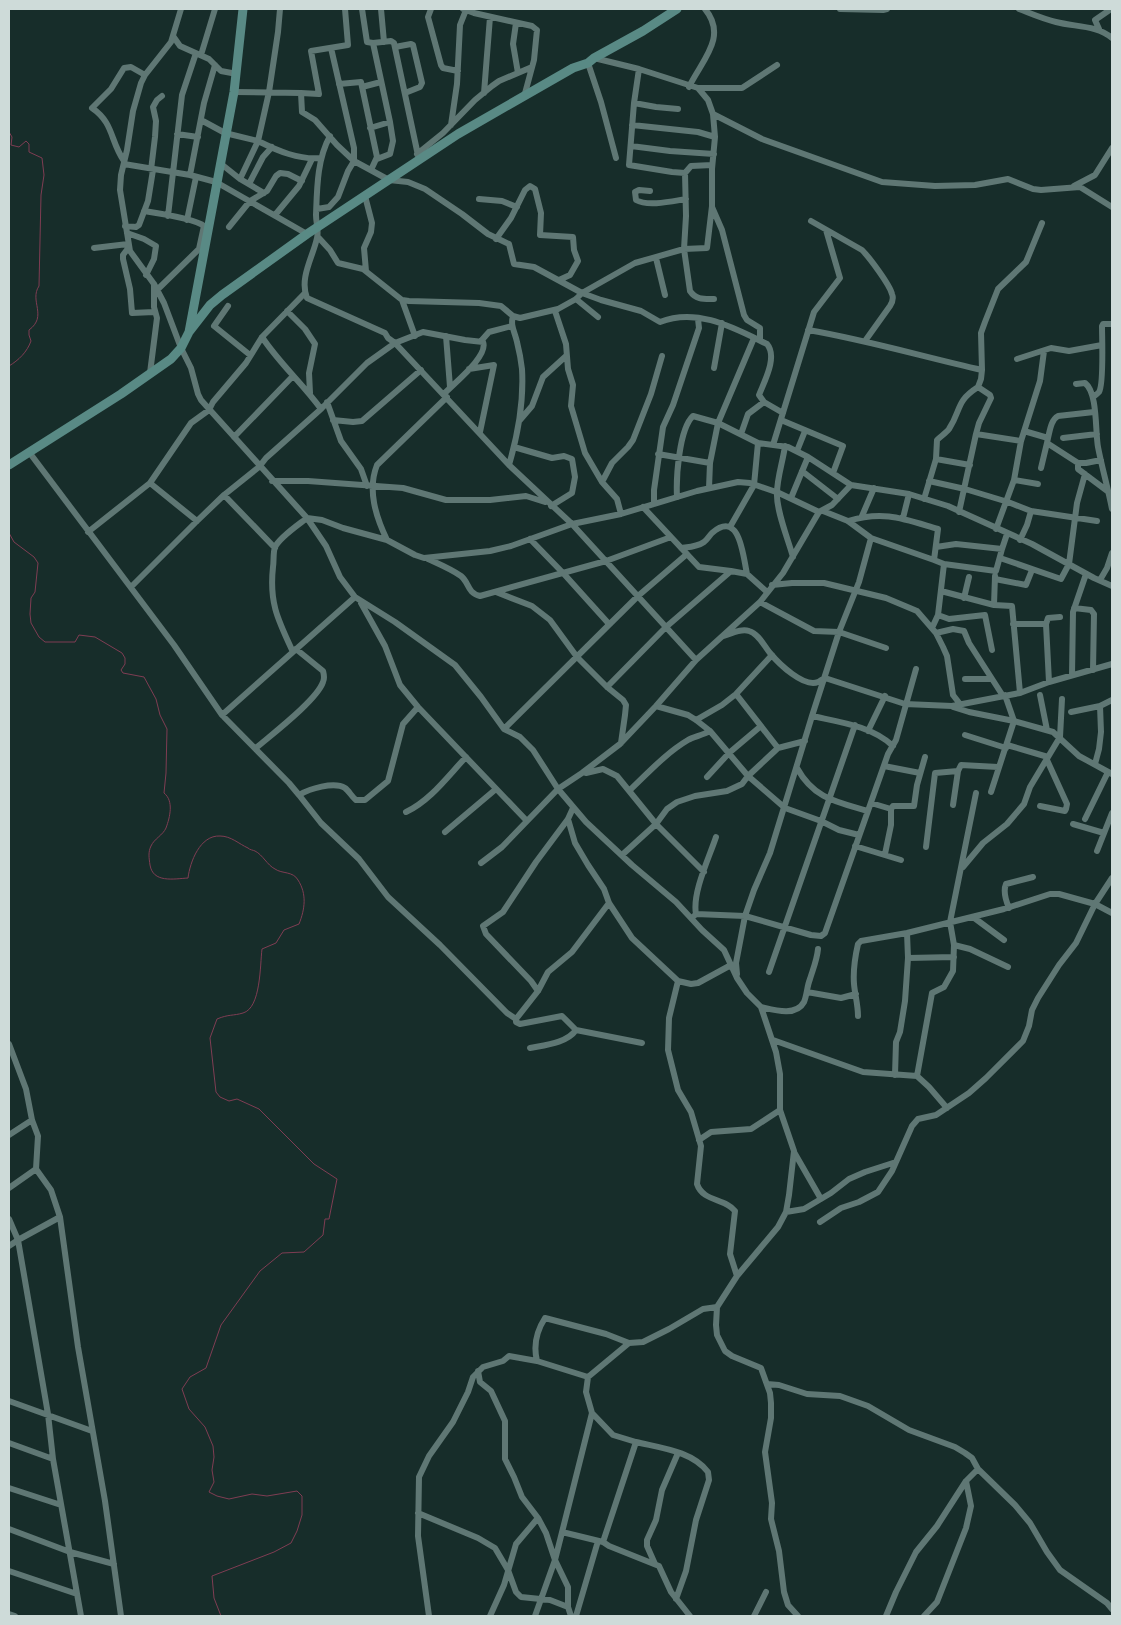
<svg xmlns="http://www.w3.org/2000/svg" width="1121" height="1625" font-family="'DM Sans',sans-serif">
	<rect width="100%" height="100%" fill="#172d2a"/>
	<g fill="none" stroke-linecap="round" stroke-linejoin="round">
		<path stroke="#7f3d53" stroke-width="1" d="M9 132 12 137 11 145 19 147 26 141 29 144V152L42 158 44 175 41 195 39 286C29 301 48 316 29 330V335L31 341C27 352 19 360 9 366
			M9 533 14 542 34 557 38 563 35 592 31 598 30 614 31 623 39 637 45 642H75L79 635 95 637 122 653 125 658V664L121 670 123 673 144 677 156 699 160 715 167 729 166 773 164 793C174 801 170 817 166 828 163 835 154 839 151 846 148 852 149 858 150 865 153 883 173 879 188 878 190 862 200 835 220 836 231 836 239 844 248 848 250 850 253 850 255 851 263 855 267 865 275 869 282 874 293 871 298 880 307 894 305 909 299 924L284 930 276 943 262 949C260 965 261 1008 243 1013 233 1016 229 1014 217 1019L210 1038 216 1092 220 1097 229 1101 237 1099 259 1109 314 1164 337 1179 329 1219H325L323 1235 304 1252 282 1253 260 1271 221 1325 206 1368 190 1377 182 1389 189 1409 205 1427 213 1446 214 1457 212 1470 214 1482 209 1492 217 1496 229 1499 252 1494 267 1496 297 1491 302 1496V1515L297 1531 291 1543 274 1552 212 1576 214 1598 221 1616"/>
		<path stroke="#5f7774" stroke-width="6" d="M181 9 171 42 145 75 141 83 133 111 127 150 121 175 120 190 130 251 154 284 164 303 181 348 191 368 198 394 201 400 307 518 326 546 340 577 355 597 395 622 455 665 481 697 504 729 520 737 533 750 558 789 586 822 632 865 676 902 702 930 724 950 737 978 747 993 761 1007 776 1052 780 1074V1110L794 1151 789 1195 786 1212 778 1227 737 1276 717 1307 716 1325 717 1335 725 1351 732 1356 761 1368 770 1393 771 1403V1418L765 1452 772 1503 771 1519 779 1551 784 1592 788 1605 798 1616
			M280 9 278 32 269 92 258 141C278 151 299 160 321 158
			M362 9 367 42 373 43 391 41 394 43 419 160
			M381 9 384 42
			M431 9 428 17 441 65 443 68 458 71
			M463 9 474 13 532 26 537 30 534 60 524 97
			M840 9 883 10 887 9
			M1019 9C1032 14 1043 19 1056 22 1075 27 1097 25 1112 38
			M516 23 513 44 518 73
			M1099 29 1095 20 1111 9
			M173 36 180 46 209 59 221 71 237 74
			M373 43 390 122 393 141 390 154 377 159
			M395 47 411 44 413 45 422 83 420 87 405 93
			M201 55 215 9
			M594 58 639 69 698 88 708 100 713 114 762 139 882 182 935 186 975 185 1008 179 1033 189 1041 190 1080 187 1112 207
			M588 63 601 102 616 158
			M639 69 634 103 629 165 672 172 685 173 691 166 712 165
			M339 84 361 82 377 157 371 170
			M362 87 381 82
			M689 87C702 60 728 37 705 9
			M698 88H742L777 65
			M234 92 301 93 302 112 315 120 337 145 354 161 389 180 408 182 425 189 462 214 488 234 509 244 514 264 534 267 582 293 601 300 641 311 660 322C697 307 734 328 767 344 778 357 764 382 759 395L764 402 783 413
			M301 93 319 94 311 51 348 45 345 9
			M484 93 490 17
			M634 103 656 107 678 109
			M201 120 225 133 258 141
			M451 125 457 84 460 25 466 10
			M632 125 698 132 715 137
			M370 128 390 122
			M177 134 198 137
			M330 136C317 159 317 189 316 215 316 223 319 231 317 238 313 257 299 278 307 298L385 333 388 338 395 343 509 465 572 524 696 660
			M631 146 670 151 714 154
			M417 154 443 133 475 100 492 86 499 81 532 67
			M124 161C110 141 114 123 92 108L111 89 124 68 131 67 145 75
			M220 163 240 179 264 193
			M124 164 190 175 216 182 307 234
			M151 170 155 137 156 121 153 107 157 100 162 96
			M685 173 686 216 684 249 690 291C696 300 704 299 714 299
			M190 175 204 103 215 65
			M240 179 258 141
			M249 184 263 157 272 147
			M1074 186 1095 175 1112 148
			M650 191 639 190 635 192 636 200C648 207 673 201 686 199
			M365 196 372 223 371 232 364 248 366 271
			M479 199 502 201 517 207
			M712 207 722 230 744 315 747 320 760 328V340
			M317 209 329 207 338 197 348 171 354 161V148L331 48
			M144 211C157 213 196 219 204 226L199 249 157 290
			M275 215 299 186 312 159
			M168 216 182 95 196 53
			M187 220 196 177
			M811 221 862 250C869 257 890 285 892 294 894 299 892 303 890 306L865 341
			M125 226 136 227 139 225 148 201 153 170
			M229 227 250 201 267 191 276 176 280 173 288 174 302 181
			M127 233 144 239 156 246 154 259 146 275
			M318 237 330 250 338 263 363 269 402 300 409 301 479 303 501 306 513 316 520 318 558 309 576 299 582 293 635 263 684 249 707 248 712 206V169L715 137 713 114
			M496 239 511 218 525 190 530 186 535 189 541 213 540 235 573 237 574 250 578 261 570 275 559 280
			M129 247 123 255V259L130 289 132 313 154 312
			M94 248 128 244
			M656 258 665 295
			M576 299 598 317
			M402 300 415 336
			M228 306 214 326 250 355
			M287 311 305 329 315 344 309 373 310 393
			M555 311 566 344 568 369 573 385 571 406 585 453 602 482 617 499 621 514
			M808 330C867 340 924 357 982 370
			M446 336 450 387
			M262 337C279 363 303 384 321 409
			M481 341 489 332 512 326
			M1017 359 1051 348 1069 351 1102 345
			M714 368 722 323
			M469 369 494 365 480 432
			M150 373 157 318 154 307V284
			M1076 384 1085 383C1098 393 1095 431 1098 447 1102 468 1108 488 1112 509
			M1093 397C1095 396 1097 394 1099 392 1104 385 1102 338 1102 326L1103 324H1112
			M327 402 341 441 361 469 367 486
			M333 420 353 422 362 421 421 370
			M520 420 532 406 543 377 566 356
			M781 420 843 446 833 473
			M1024 431 1048 438 1047 443 1078 463H1086L1101 460
			M741 434 748 414 764 402
			M976 434 1021 441
			M234 437 293 376
			M1048 438C1050 430 1051 420 1058 416L1094 412
			M1063 438 1097 434
			M773 445 814 312 840 278 826 230
			M785 446C783 461 777 478 777 493 776 510 788 539 793 557
			M514 447 552 458 564 456 572 459 575 477 572 493 551 506
			M797 451 805 431
			M29 452 174 645 222 715 289 783 299 795C309 789 334 781 345 788 349 791 352 797 356 800H365L388 781 403 724 418 707
			M658 454 710 463
			M936 459 970 465
			M1078 463V469L1110 493
			M509 465C518 434 524 402 522 369 521 360 519 350 517 342 515 332 510 326 513 316
			M1041 468 1047 443
			M802 471 838 499
			M1014 480 1038 484
			M272 481H308L403 488 446 500H490L526 496 545 502
			M929 481 965 489 1008 502 1031 511 1097 521
			M602 482 612 463 628 447 633 440 651 394 662 356
			M709 488 710 463 718 423 754 338
			M224 495 275 548
			M677 497C676 478 679 429 693 416L718 423 758 443 788 447 808 457 851 485
			M791 498 808 457
			M924 499 936 459 937 440C941 436 946 433 949 429 962 409 955 402 978 387
			M654 504V490L663 427 673 405 699 328 698 319
			M643 507 699 567 731 571
			M823 511 848 521 871 538 934 560 944 564 996 571 1002 549
			M959 512 976 434 979 423 991 398 990 395 978 387 981 379 982 370 981 333 985 322 998 289 1026 262 1042 223
			M862 516 874 488
			M903 518 909 494
			M197 521 150 483 191 423 209 410 213 402 246 363 262 337 305 293
			M848 521C884 510 904 519 938 529L934 560
			M730 527 754 485 758 443
			M996 529 1014 480 1021 441 1040 381 1044 351
			M88 532 150 483
			M530 539 564 574 609 624
			M387 540C376 517 367 490 377 465L447 397
			M1020 540 1027 525 1031 511
			M936 547 956 544 1002 549 1007 534
			M681 548C689 547 697 547 704 542 707 540 709 536 712 533 740 509 743 556 747 574
			M1000 558 1061 579 1069 564 1077 503 1085 474
			M428 559C439 564 451 569 461 576 469 582 467 593 480 596L606 561 671 537
			M995 579 1026 585 1032 570
			M1100 580 1107 568 1112 553
			M772 585 792 583H824L886 598 917 611 936 633 943 647 947 656 953 695 960 704
			M131 587 197 521 224 495 259 467 266 458 321 409 367 363 395 343 423 332 465 340 483 342C489 356 453 384 444 394
			M941 591 994 605 1012 606 1020 693
			M496 592 532 606 550 620 577 657 607 687 623 700 626 705 625 715 621 743
			M964 598 969 577
			M760 602 814 631 839 632 886 648
			M361 603 385 646 400 685 418 707 526 820
			M994 605 995 576
			M1074 608 1091 610 1094 614 1093 670
			M938 615 949 619 985 615 992 650
			M1013 624H1046
			M932 628 938 615 944 564
			M936 633 953 629 964 631 969 643 1003 696
			M723 636C731 634 741 628 749 631 759 634 764 646 770 653 779 664 804 688 818 682 821 681 822 679 825 678L905 704 952 706 1020 693 1049 682 1112 664
			M293 652C278 620 269 603 273 567 274 561 273 552 275 547 280 537 298 525 307 518L322 520 343 528 387 540 415 555 424 558 490 551 511 546 572 524 621 514 697 491 738 482 750 483 779 493 819 512 832 505 851 485 909 494 948 506 1032 544 1094 578 1112 586
			M1072 675 1073 612 1086 574
			M965 679H991
			M1049 682 1046 624 1048 618 1060 617
			M607 687 666 627 731 571 747 574 767 592
			M736 694 778 748
			M1005 695 1014 721 1053 732 1079 756 1112 774
			M1040 695 1047 730
			M656 706 688 715 696 720 710 731 748 776 785 808 821 821 839 830 859 835
			M953 707 969 712 1014 721 991 792
			M1071 712 1100 706
			M222 715 355 597
			M812 716C839 722 872 726 893 746
			M696 720 722 705 736 694 772 655
			M504 729 638 596 687 554
			M868 731 885 696
			M965 735 1006 748
			M1007 745 1048 757
			M256 748C271 735 317 700 323 682 325 678 324 675 323 671L296 649
			M1095 764 1099 749 1101 732 1100 706 1112 700
			M884 766 920 773
			M797 768C814 799 837 802 868 811
			M586 773 603 769 617 776 656 824 704 872
			M707 777 729 753 761 726
			M630 790C648 773 666 753 688 740 693 737 703 735 710 731
			M299 795 321 823 359 859 388 897 440 945 507 1013 516 1019 538 991 548 972 572 952 609 903
			M871 803 891 809V825L885 854
			M953 805 958 771 961 765 998 767
			M1040 806 1065 811 1066 809 1067 804 1047 760
			M891 809 893 806H914L917 785 925 757
			M406 812C430 801 448 776 466 757
			M568 819 575 843 588 865 604 889 609 903 632 938 678 981 691 984 698 983 731 965
			M1085 819 1108 772
			M1073 824 1104 833
			M445 832 496 789
			M855 846 901 860
			M926 847 935 773 958 771
			M1097 851 1112 813
			M622 855 656 824 667 809 677 802 695 796 727 791 742 784 748 776 778 748 805 741
			M481 863 502 847 558 789 582 773 620 744 656 706 696 660 760 602 783 573 819 512
			M963 867 983 843 1007 824 1024 804 1030 787 1060 737 1062 699
			M1009 908C1006 901 1003 891 1006 884L1033 877
			M696 914C692 893 709 858 716 837
			M973 917 1004 940
			M692 918 696 914 745 916 811 935 821 936 825 933 888 754 896 740 916 669
			M954 945 970 949 1008 967
			M908 958 954 957
			M769 972 855 725
			M737 974 736 963 745 916 754 890 770 853 812 716 839 632 859 582 871 538
			M678 981 669 1018 668 1050 678 1090 691 1112 701 1146 697 1184C703 1202 725 1198 735 1211L730 1254 737 1276
			M538 991 531 981 486 934 483 926 503 912 536 862 568 819 573 808
			M807 992 841 998 856 994
			M761 1007C774 1010 796 1017 804 1002 807 995 807 986 810 979 813 969 817 960 818 949
			M858 1016C858 1005 855 995 854 984 853 971 855 957 858 944L861 941 907 933 1004 909 1050 894H1059L1095 904 1112 913
			M516 1019V1022L520 1024 562 1016 576 1030 642 1043
			M773 1040 863 1072 917 1076 929 1087 947 1108
			M9 1044 26 1089 32 1120 38 1136 36 1169 51 1190 60 1217 78 1347 105 1501 121 1616
			M530 1048C545 1045 567 1043 576 1030
			M895 1075 896 1042 900 1032 905 1001 908 958 907 933
			M917 1076 932 993 944 987 953 971 954 945 950 922 976 793
			M9 1135 32 1120
			M699 1140 711 1132 751 1129 780 1110
			M794 1152 821 1199
			M9 1188 36 1169
			M786 1212 804 1209 831 1193 849 1179 865 1172 896 1162
			M60 1217 18 1240 48 1414 53 1459 81 1616
			M9 1219 18 1240 9 1246
			M820 1222 841 1208 859 1202 878 1192 892 1171 912 1126 918 1119 936 1115 969 1093 986 1078 1023 1041 1029 1026 1032 1010 1038 998 1059 965 1076 943 1095 904 1112 878
			M537 1361 588 1377 629 1343 643 1342 669 1329 703 1309 717 1307
			M478 1371 480 1382 491 1391 505 1421V1459L514 1477 522 1497 538 1518
			M767 1384 779 1385 807 1394 840 1396 868 1406 909 1430 955 1447 965 1453 972 1458 978 1469 1015 1505 1030 1523 1047 1552 1060 1570 1107 1603 1112 1609
			M9 1401 92 1431
			M592 1413 613 1435 636 1442 603 1542
			M636 1442C661 1448 692 1451 708 1472L709 1480 696 1520 686 1571 676 1599
			M9 1443 53 1459
			M9 1488 61 1505
			M418 1513 478 1538 495 1548 508 1570 516 1592 521 1597 550 1600 568 1607
			M9 1529 70 1552 114 1564
			M562 1532 603 1542 609 1546 659 1566 671 1592 690 1616
			M655 1564 647 1546V1540L656 1520 662 1490 678 1453
			M9 1571 77 1594
			M9 1614 15 1616
			M429 1616 418 1536 419 1477 429 1456 453 1422 468 1392 473 1377 483 1367 503 1361 509 1356 537 1361C533 1345 536 1332 545 1318L606 1334 629 1343
			M490 1616 504 1585 516 1544 538 1518 546 1533 555 1560 568 1587V1607L571 1616
			M535 1616 555 1560 589 1425 592 1413 586 1392 588 1377
			M576 1616 598 1541
			M754 1616 766 1592
			M886 1616 896 1592 916 1552 937 1526 966 1481 978 1469
			M924 1616 937 1602 966 1528 971 1506 966 1481"/>
		<path stroke="#598a85" stroke-width="9" d="M189 332 210 305 222 295 307 234 458 134 573 68 588 63 594 58 643 31 677 9
			M9 465 121 394 171 359 181 348 189 332 234 92 243 9"/>
	</g>
	<rect width="1121" height="1625" fill="none" stroke="#cedbd9" stroke-width="20"/>
</svg>
